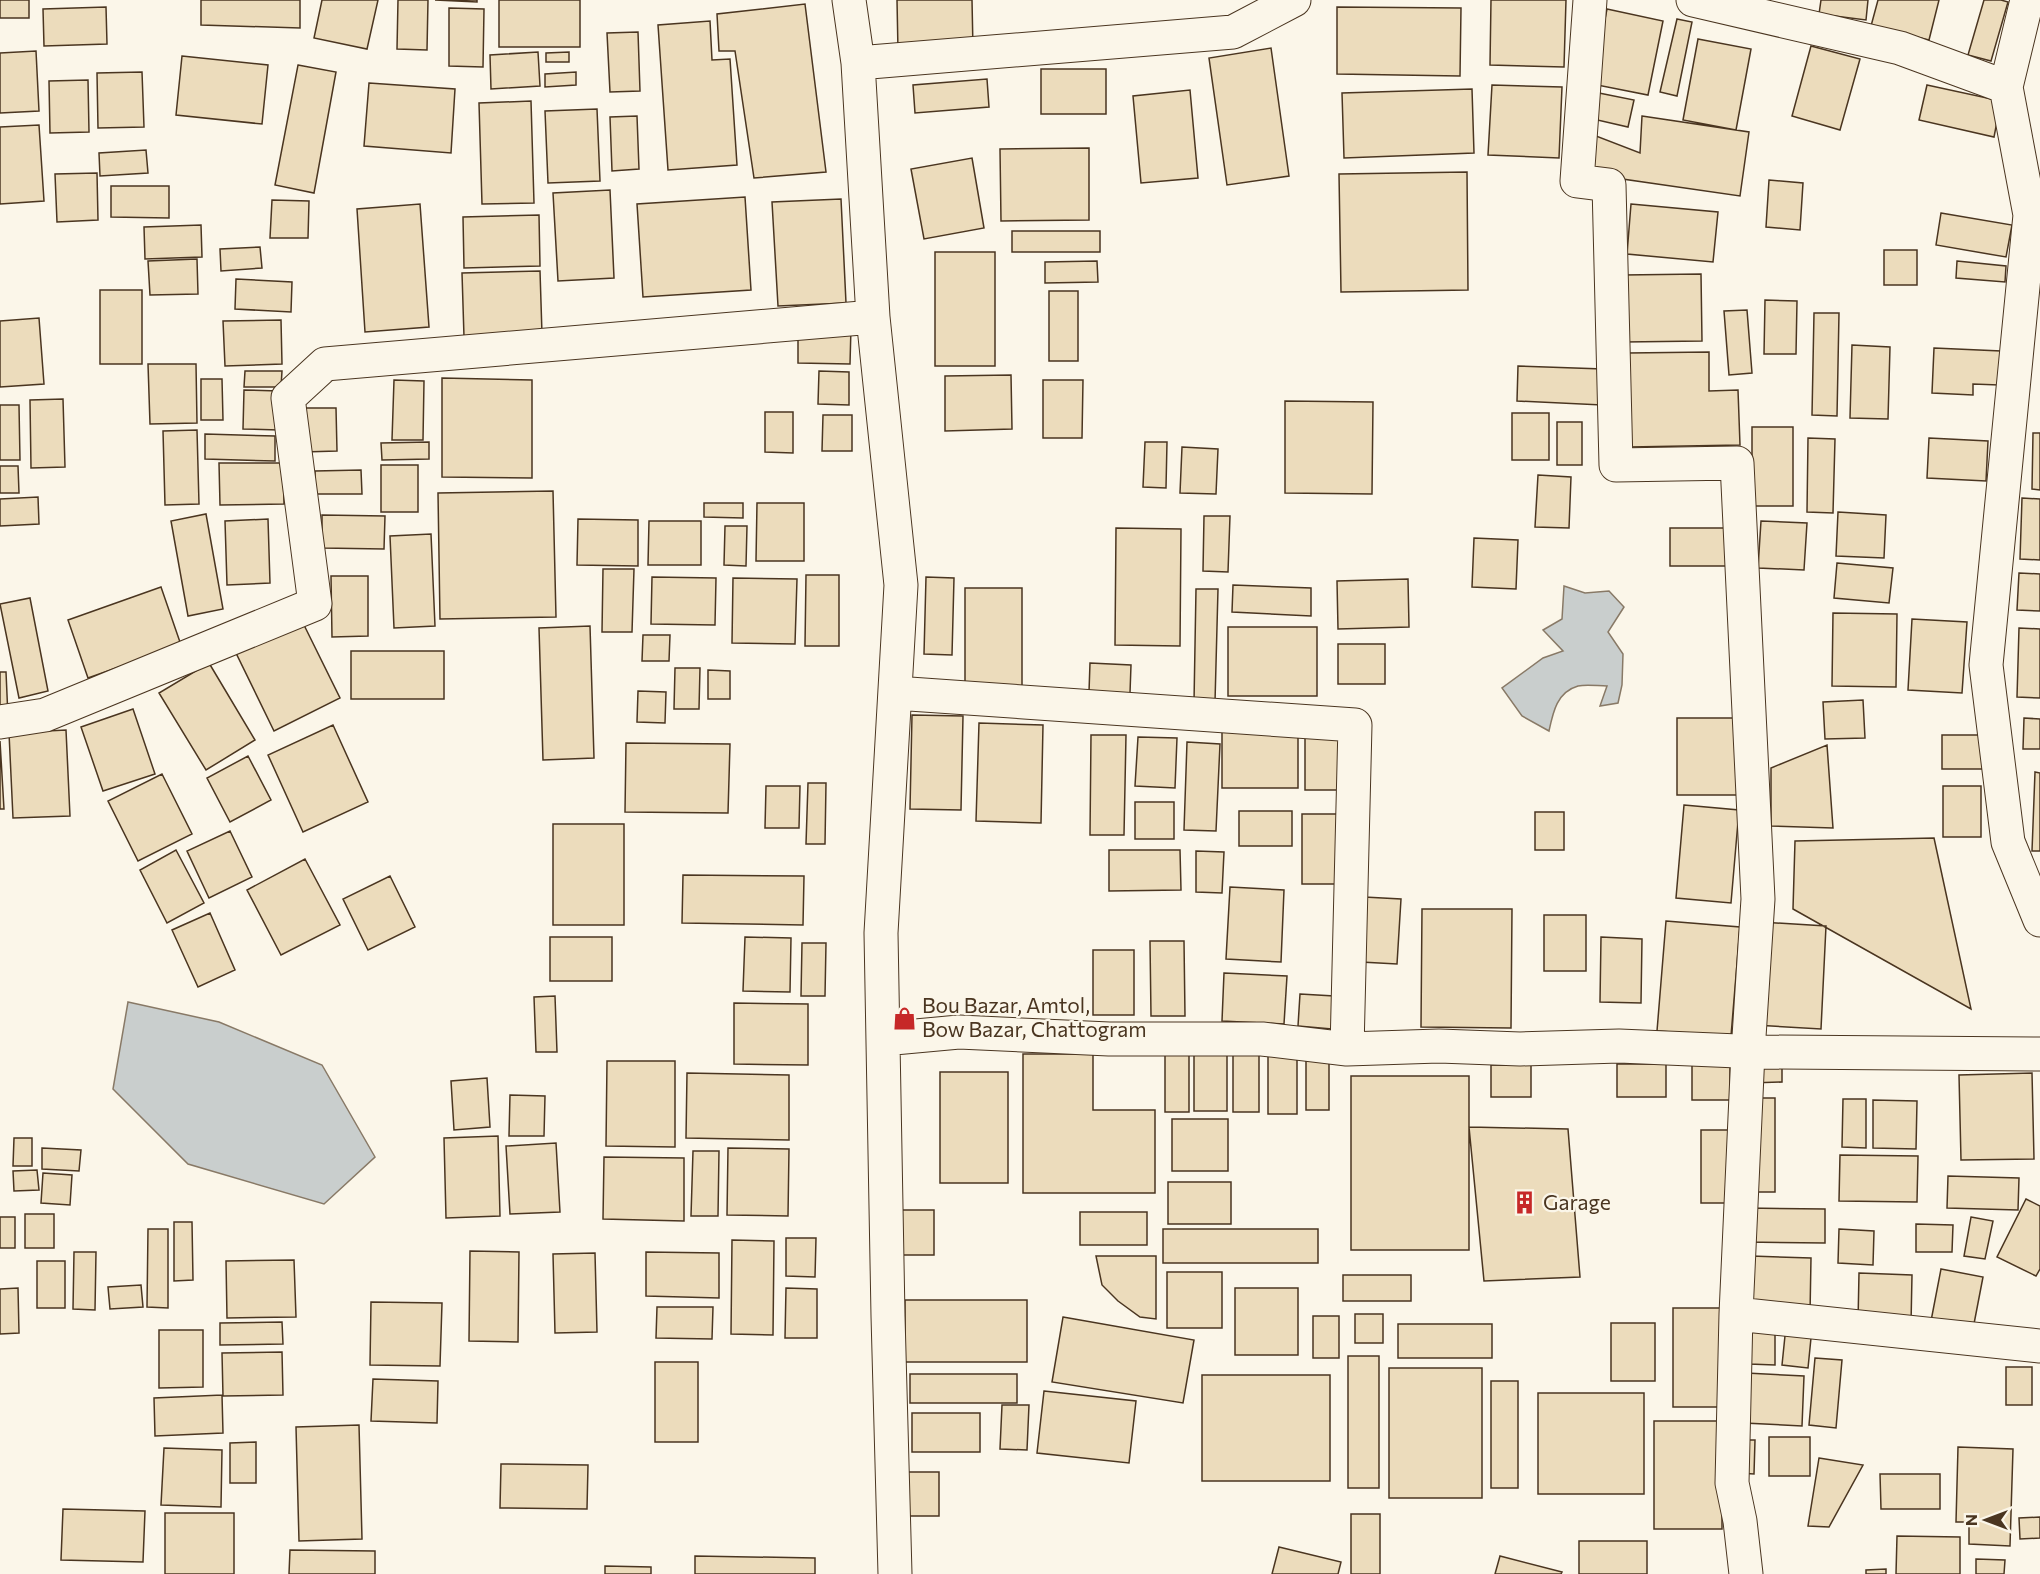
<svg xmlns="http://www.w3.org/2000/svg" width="2040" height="1574" font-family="Commissioner,sans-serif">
	<rect width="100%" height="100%" fill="#fbf6e9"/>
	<path fill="#c9cecd" stroke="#887966" stroke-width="1.5" d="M1564 586 1585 593 1609 591 1624 607 1608 632 1623 654 1622 685 1618 703 1600 706 1607 686C1598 686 1587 684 1578 686 1557 692 1553 712 1549 731L1522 716 1502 688 1543 658 1563 651 1543 630 1562 619Z
		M128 1002 219 1022 322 1065 375 1157 324 1204 188 1164 113 1089Z"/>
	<path fill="#ecdcbc" stroke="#4a3520" stroke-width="1.5" d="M0 0H29V18H0Z
		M201 0H300V28L201 25Z
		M322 0H378L367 49 314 38Z
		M398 0H428L427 50 397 49Z
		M435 0H477V2Z
		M499 0H580V47H499Z
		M897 0H972L973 49 898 51Z
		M1491 0H1566L1564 67 1490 65Z
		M1821 0H1868L1866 20 1819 14Z
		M1878 0H1939L1929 40 1871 26Z
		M1984 0H2001L2008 2 1991 61 1968 55Z
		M805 4 826 172 754 178 735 51H719L717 14Z
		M106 7 107 44 44 46 43 9Z
		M1337 7 1461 8 1460 76 1337 74Z
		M449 8 484 9 483 67 449 66Z
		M1607 9 1663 21 1648 95 1592 84Z
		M1677 19 1692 22 1677 96 1660 92Z
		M710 21 712 60 730 59 737 165 668 170 658 25Z
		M638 32 640 91 610 92 607 33Z
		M1698 39 1751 49 1736 130 1683 120Z
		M1811 46 1860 59 1840 130 1792 116Z
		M1271 48 1289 176 1227 185 1209 58Z
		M36 51 39 111 0 113V53Z
		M538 52 540 86 491 89 490 55Z
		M569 52V62H546V53Z
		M182 56 268 65 262 124 176 115Z
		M298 65 336 72 314 193 275 185Z
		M1041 69H1106V114H1041Z
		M142 72 144 127 98 128 97 73Z
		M576 72V85L545 87V74Z
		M987 79 989 107 915 113 913 85Z
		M88 80 89 132 50 133 49 81Z
		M369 83 455 89 451 153 364 146Z
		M1492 85 1562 87 1559 158 1488 155Z
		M1927 85 2001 101 1994 137 1919 120Z
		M1472 89 1474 153 1344 158 1342 93Z
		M1190 90 1198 178 1141 183 1133 96Z
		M1599 93 1634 100 1628 127 1593 119Z
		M531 101 534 203 482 204 479 103Z
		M597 109 600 181 548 183 545 111Z
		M637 116 639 169 612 171 610 117Z
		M1642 116 1749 132 1740 196 1588 174 1591 134 1640 153Z
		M39 125 44 201 0 204V127Z
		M1089 148V220L1001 221 1000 149Z
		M146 150 148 173 100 176 99 153Z
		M972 158 984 228 924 239 911 169Z
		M1467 172 1468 290 1341 292 1339 174Z
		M97 173 98 220 57 222 55 174Z
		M1769 180 1803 183 1800 230 1766 227Z
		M111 186H169V218L111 217Z
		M610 190 614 278 558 281 553 193Z
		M745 197 751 290 643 297 637 204Z
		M841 199 846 303 778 306 772 202Z
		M272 200 309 201 308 238H270Z
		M420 204 429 327 365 332 357 209Z
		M1631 204 1718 212 1713 262 1627 254Z
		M1941 213 2012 225 2006 257 1936 245Z
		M539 215 540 266 464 268 463 217Z
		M201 225 202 257 145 259 144 227Z
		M1012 231H1100V252H1012Z
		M260 247 262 268 221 271 220 249Z
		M1884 250H1917V285H1884Z
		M935 252H995V366H935Z
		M197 259 198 294 150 295 148 261Z
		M1097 261 1098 282 1045 283V262Z
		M1957 261 2006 266 2005 282 1956 278Z
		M540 271 542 334 464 337 462 273Z
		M1701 274 1702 341 1624 342 1623 275Z
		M236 279 292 282 291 312 235 309Z
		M100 290H142V364H100Z
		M1049 291H1078V361H1049Z
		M1765 300 1797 301 1796 354H1764Z
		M1747 310 1752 373 1729 375 1724 311Z
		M1814 313H1839L1837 416 1812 415Z
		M39 318 44 384 0 387V321Z
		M281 320 282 364 225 366 223 321Z
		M798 327H851L850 364 798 363Z
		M1852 345 1890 347 1888 419 1850 418Z
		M1934 348 2001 351 1999 385 1973 384V395L1932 393Z
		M1709 352V391L1738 390 1740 445 1629 447 1628 353Z
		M148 364H196L197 423 150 424Z
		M1518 366 1603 369 1602 405 1517 401Z
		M245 371H282L281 387H244Z
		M819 371 849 372V405L818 404Z
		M1011 375 1012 429 945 431V376Z
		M442 378 532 380V478L442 477Z
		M201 379H222L223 420H201Z
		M394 380 424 381 423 440H392Z
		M1043 380H1083L1082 438H1043Z
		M244 390 279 391V430L243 429Z
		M63 399 65 467 31 468 30 400Z
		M1285 401 1373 402 1372 494 1285 493Z
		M0 405H19L20 460H0Z
		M303 408H336L337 451 303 452Z
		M765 412H793V453L765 452Z
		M1512 413H1549V460H1512Z
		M823 415H852V451H822Z
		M1557 422H1582V465H1557Z
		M1752 427H1793V506H1752Z
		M197 430 199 504 165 505 163 431Z
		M2033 433H2040V490L2032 489Z
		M205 434 275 436V461L205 459Z
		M1808 438 1835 439 1833 513 1807 512Z
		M1929 438 1988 441 1986 481 1927 478Z
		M429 442V459L382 460 381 443Z
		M1145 442H1167L1166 488 1143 487Z
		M1182 447 1218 449 1216 494 1180 493Z
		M219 463H283L284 504 220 505Z
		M381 465H418V512H381Z
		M0 466H18L19 493H0Z
		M361 470 362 494H315V471Z
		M1538 475 1571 477 1569 528 1535 527Z
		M553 491 556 617 440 619 438 493Z
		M38 497 39 524 0 526V499Z
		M2022 498 2040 499V560L2020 559Z
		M704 503H743V518L704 517Z
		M757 503H804V561H756Z
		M1838 512 1886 515 1884 558 1836 556Z
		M206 514 223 609 188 616 171 521Z
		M322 515 385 516 384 549 322 548Z
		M1204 516H1230L1228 572 1203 571Z
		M268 519 270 583 227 585 225 521Z
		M578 519 638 520V566L577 565Z
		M649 521H701V565H648Z
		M1761 521 1807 523 1804 570 1758 568Z
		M725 526H747L746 566 724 565Z
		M1116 528 1181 529 1180 646 1115 645Z
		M1670 528H1735V566H1670Z
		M431 534 435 626 394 628 390 536Z
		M1474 538 1518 540 1516 589 1472 587Z
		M1837 563 1893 568 1889 603 1834 598Z
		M603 569H634L632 632H602Z
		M2019 573 2040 574V611L2017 610Z
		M806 575H839V646H805Z
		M331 576H368V636L332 637Z
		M652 577 716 578 715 625 651 624Z
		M926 577 954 578 952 655 924 654Z
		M733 578 797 579 795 644 732 643Z
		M1408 579 1409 627 1338 629 1337 581Z
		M1233 585 1311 588V616L1232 612Z
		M161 587 181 645 88 678 68 620Z
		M965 588H1022V689H965Z
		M1196 589H1218L1215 702H1194Z
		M30 598 48 691 19 698 0 604Z
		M1833 613 1897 614 1896 687 1832 686Z
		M1912 619 1967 622 1962 693 1908 690Z
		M302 621 340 698 274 731 236 653Z
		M590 626 594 758 543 760 539 628Z
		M1228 627H1317V696H1228Z
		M2019 628 2040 629V698L2017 697Z
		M643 635H670L669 661H642Z
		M1338 644H1385V684H1338Z
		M351 651H444V699H351Z
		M209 663 255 740 206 770 159 693Z
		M1090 663 1131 665 1130 693 1089 692Z
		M675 668H700L699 709H674Z
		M708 670 730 671V699H708Z
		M0 672H6L8 717H0Z
		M638 691 666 692 665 723 637 722Z
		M1863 700 1865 738 1825 739 1823 702Z
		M133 709 155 774 103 791 81 727Z
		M912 715 963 716 961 810 910 809Z
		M1677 718H1737V795H1677Z
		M2024 718 2040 719V749H2023Z
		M979 723 1043 725 1041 823 976 821Z
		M333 725 368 802 303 832 268 755Z
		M1298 728V788H1222V730Z
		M66 730 70 816 13 818 9 733Z
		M1091 735H1126L1124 835H1090Z
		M1942 735H1984V769H1942Z
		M1138 737 1177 738 1175 788 1135 786Z
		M1305 738H1339V790H1305Z
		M0 741 4 809H0Z
		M1187 742 1220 744 1216 831 1184 830Z
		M626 743 730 744 728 813 625 812Z
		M1827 745 1833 828 1771 826V768Z
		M248 756 271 800 230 822 207 778Z
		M2035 772 2040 773V851H2032Z
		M162 774 192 834 138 861 108 801Z
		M808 783H826L825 844H806Z
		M766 786H800L799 828H765Z
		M1943 786H1981V837H1943Z
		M1135 802H1174V839H1135Z
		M1684 805 1739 810 1731 903 1676 898Z
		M1239 811H1292V846H1239Z
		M1535 812H1564V850H1535Z
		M1302 814H1343V884H1302Z
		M553 824H624V925H553Z
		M230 831 252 877 209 898 187 851Z
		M1934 838 1971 1009 1793 909 1795 841Z
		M176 850 204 903 167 923 140 870Z
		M1109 850H1180L1181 890 1109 891Z
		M1196 851 1224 852 1222 893 1196 892Z
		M305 859 340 925 281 955 247 890Z
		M683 875 804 876 803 925 682 923Z
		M390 876 415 927 368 950 343 899Z
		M1230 887 1284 890 1281 962 1226 959Z
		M1364 897 1401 899 1397 964 1361 962Z
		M1422 909H1512L1511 1028 1421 1027Z
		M210 913 235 970 198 987 172 930Z
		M1544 915H1586V971H1544Z
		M1666 921 1740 927 1731 1036 1657 1031Z
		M1761 922 1826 926 1821 1029 1755 1025Z
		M550 937H612V981H550Z
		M745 937 791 938 790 992 743 991Z
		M1601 937 1642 939 1641 1003 1600 1002Z
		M1150 941H1184L1185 1016H1151Z
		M802 943H826L825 996H801Z
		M1093 950H1134V1015H1093Z
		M1224 973 1287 976 1284 1024 1222 1021Z
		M1300 994 1334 996 1332 1029 1298 1026Z
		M555 996 557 1052H536L534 997Z
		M734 1003 808 1004V1065L734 1064Z
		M1165 1048H1189V1112H1165Z
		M1233 1049H1259V1112H1233Z
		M1194 1052H1227V1111H1194Z
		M1023 1054H1093V1110H1155V1193H1023Z
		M1268 1054H1297V1114H1268Z
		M1306 1054H1329V1110H1306Z
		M1782 1060V1082L1750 1083 1749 1061Z
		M607 1061H675V1147L606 1146Z
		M1692 1062H1730V1100H1692Z
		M1617 1064H1666V1097H1617Z
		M1491 1065H1531V1097H1491Z
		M940 1072H1008V1183H940Z
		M687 1073 789 1075V1140L686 1138Z
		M2032 1073 2034 1159 1961 1160 1959 1075Z
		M1351 1076H1469V1250H1351Z
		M487 1078 490 1127 454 1130 451 1081Z
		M510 1095 545 1096 544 1136H509Z
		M1750 1098H1775V1192H1749Z
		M1843 1099H1866V1148L1842 1147Z
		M1873 1100 1917 1101 1916 1149 1873 1148Z
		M1172 1119H1228V1171H1172Z
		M1469 1127 1568 1129 1580 1277 1484 1281Z
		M1701 1130H1730V1203H1701Z
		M498 1136 500 1216 446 1218 444 1138Z
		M14 1138H32V1166H13Z
		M556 1143 560 1212 510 1214 506 1146Z
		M42 1148 81 1150 79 1171 42 1169Z
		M728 1148 789 1149 788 1216 727 1215Z
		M693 1151H719L718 1216H691Z
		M1840 1155 1918 1156 1917 1202 1839 1201Z
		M604 1157 684 1158V1221L603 1219Z
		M37 1170 39 1190 14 1191 13 1171Z
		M43 1173 72 1175 70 1205 41 1203Z
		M1948 1176 2019 1178 2018 1210 1947 1208Z
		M1168 1182H1231V1224H1168Z
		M2026 1199 2040 1206V1269L2036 1276 1997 1257Z
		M1745 1208 1825 1209V1243L1744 1242Z
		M900 1210H934V1255H900Z
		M1080 1212H1147V1245H1080Z
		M25 1214H54V1248H25Z
		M0 1217H15V1248H0Z
		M1971 1217 1993 1221 1985 1259 1964 1256Z
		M174 1222H192L193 1280 174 1281Z
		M1916 1224 1953 1225 1952 1252H1916Z
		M148 1229H168V1308L147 1307Z
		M1163 1229H1318V1263H1163Z
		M1839 1229 1874 1231 1873 1265 1838 1263Z
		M786 1238H816L815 1277 786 1276Z
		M732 1240 774 1241 773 1335 731 1334Z
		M470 1251 519 1252 518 1342 469 1341Z
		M74 1252H96L95 1310 73 1309Z
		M646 1252 719 1253V1298L646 1296Z
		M595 1253 597 1332 555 1333 553 1254Z
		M1096 1256H1156V1319L1140 1317 1118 1301 1102 1285Z
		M1751 1256 1811 1258 1810 1314 1749 1312Z
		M294 1260 296 1317 227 1318 226 1261Z
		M37 1261H65V1308H37Z
		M1941 1269 1983 1277 1973 1329 1931 1321Z
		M1167 1272H1222V1328H1167Z
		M1859 1273 1912 1275 1911 1324 1858 1322Z
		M1343 1275H1411V1301H1343Z
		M141 1285 143 1307 110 1309 108 1287Z
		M18 1288 19 1333 0 1334V1289Z
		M786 1288 817 1289V1338H785Z
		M1235 1288H1298V1355H1235Z
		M905 1300H1027V1362H905Z
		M371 1302 442 1303 440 1366 370 1365Z
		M657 1307H713L712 1339 656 1338Z
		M1673 1308H1721V1407H1673Z
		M1355 1314H1383V1343H1355Z
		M1313 1316H1339V1358H1313Z
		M1063 1317 1194 1340 1183 1403 1052 1382Z
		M282 1322 283 1344 220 1345V1323Z
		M1611 1323H1655V1381H1611Z
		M1398 1324H1492V1358H1398Z
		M1786 1326 1812 1328 1808 1368 1782 1365Z
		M1750 1329 1775 1330V1365L1749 1364Z
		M159 1330H203V1387L159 1388Z
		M282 1352 283 1395 223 1396 222 1353Z
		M1348 1356H1379V1488H1348Z
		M1815 1358 1842 1360 1836 1428 1809 1425Z
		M655 1362H698V1442H655Z
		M2006 1367H2032V1405H2006Z
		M1389 1368H1482V1498H1389Z
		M1746 1373 1804 1376 1802 1426 1744 1423Z
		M910 1374H1017V1403H910Z
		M1202 1375H1330V1481H1202Z
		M373 1379 438 1381 437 1423 371 1421Z
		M1491 1381H1518V1488H1491Z
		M1044 1391 1136 1401 1129 1463 1037 1453Z
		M1538 1393H1644V1494H1538Z
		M222 1395 223 1433 155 1436 154 1398Z
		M1002 1405H1029L1027 1450 1000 1449Z
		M912 1413H980V1452H912Z
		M1654 1421H1722V1529H1654Z
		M359 1425 362 1539 299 1541 296 1427Z
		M1769 1437H1810V1476H1769Z
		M1739 1440H1755L1754 1474 1738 1473Z
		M256 1442V1483H230V1443Z
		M1958 1447 2013 1449 2010 1546 1969 1544V1522H1956Z
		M164 1448 222 1450 221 1507 161 1505Z
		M1819 1458 1863 1465 1829 1527 1808 1526Z
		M501 1464 588 1465 587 1509 500 1508Z
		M901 1472H939V1516H901Z
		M1880 1474H1940V1509H1881Z
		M63 1509 145 1511 143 1562 61 1560Z
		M165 1513H234V1574H165Z
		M1351 1514H1380V1574H1351Z
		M2040 1517V1538L2020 1539 2019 1518Z
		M1897 1536 1960 1537V1574H1896Z
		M1579 1541H1647V1574H1579Z
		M1279 1547 1341 1562 1338 1574H1272Z
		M290 1550 375 1551V1574H289Z
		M695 1556 815 1558V1574H695Z
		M1500 1556 1562 1572 1561 1574H1495Z
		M1976 1559 2005 1560 2004 1574H1976Z
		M605 1566 651 1567V1574H605Z
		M1886 1569V1574H1866V1570Z"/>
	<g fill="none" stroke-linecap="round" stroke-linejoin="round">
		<defs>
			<path id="minor" d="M849 0 858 63 873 317 901 585 881 933 888 1316 895 1574
				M1590 0 1577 181 1609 185 1616 465 1737 463 1758 899 1748 1052 1736 1314 1732 1483 1740 1521 1746 1574
				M1693 0 1900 48 2006 87
				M2027 0 2006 87 2030 215 1986 665 2008 842 2040 920
				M858 63 1233 32 1294 0
				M895 693 1355 725 1347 1049
				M0 722 45 715 315 604 288 398 325 364 873 317
				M883 1039 959 1032 1109 1039H1262L1347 1049 1439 1046 1520 1049 1619 1046 1762 1052 2040 1054
				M1736 1314 2040 1346"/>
		</defs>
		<use href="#minor" stroke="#4a3520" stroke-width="35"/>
		<use href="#minor" stroke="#fbf6e9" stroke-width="33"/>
	</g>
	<defs>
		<symbol id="shop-bare" viewBox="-9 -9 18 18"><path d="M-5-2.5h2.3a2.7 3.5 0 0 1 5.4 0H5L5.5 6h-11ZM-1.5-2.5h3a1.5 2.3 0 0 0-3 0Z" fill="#c62828" stroke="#fbf6e9" stroke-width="2.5" paint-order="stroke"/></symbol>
		<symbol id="building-bare" viewBox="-9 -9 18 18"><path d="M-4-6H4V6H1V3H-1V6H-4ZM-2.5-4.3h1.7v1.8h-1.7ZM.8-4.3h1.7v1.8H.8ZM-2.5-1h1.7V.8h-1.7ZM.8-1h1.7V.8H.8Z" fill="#c62828" stroke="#fbf6e9" stroke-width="2.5" paint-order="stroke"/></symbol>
	</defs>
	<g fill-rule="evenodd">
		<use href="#shop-bare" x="888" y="1002" width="33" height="33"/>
		<use href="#building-bare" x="1508" y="1186" width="33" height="33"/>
	</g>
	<g text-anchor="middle" stroke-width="4.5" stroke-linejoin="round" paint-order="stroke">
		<g font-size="21" fill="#4a3520" stroke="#fbf6e9" text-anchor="start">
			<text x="922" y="1013">Bou Bazar, Amtol,<tspan x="922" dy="24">Bow Bazar, Chattogram</tspan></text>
			<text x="1543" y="1210">Garage</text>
		</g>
	</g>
	<g transform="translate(1986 1520) rotate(270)" stroke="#fbf6e9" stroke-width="4.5" paint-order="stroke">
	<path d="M0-4.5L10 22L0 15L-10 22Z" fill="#4a3520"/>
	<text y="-9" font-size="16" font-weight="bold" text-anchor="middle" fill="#4a3520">N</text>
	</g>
</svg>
